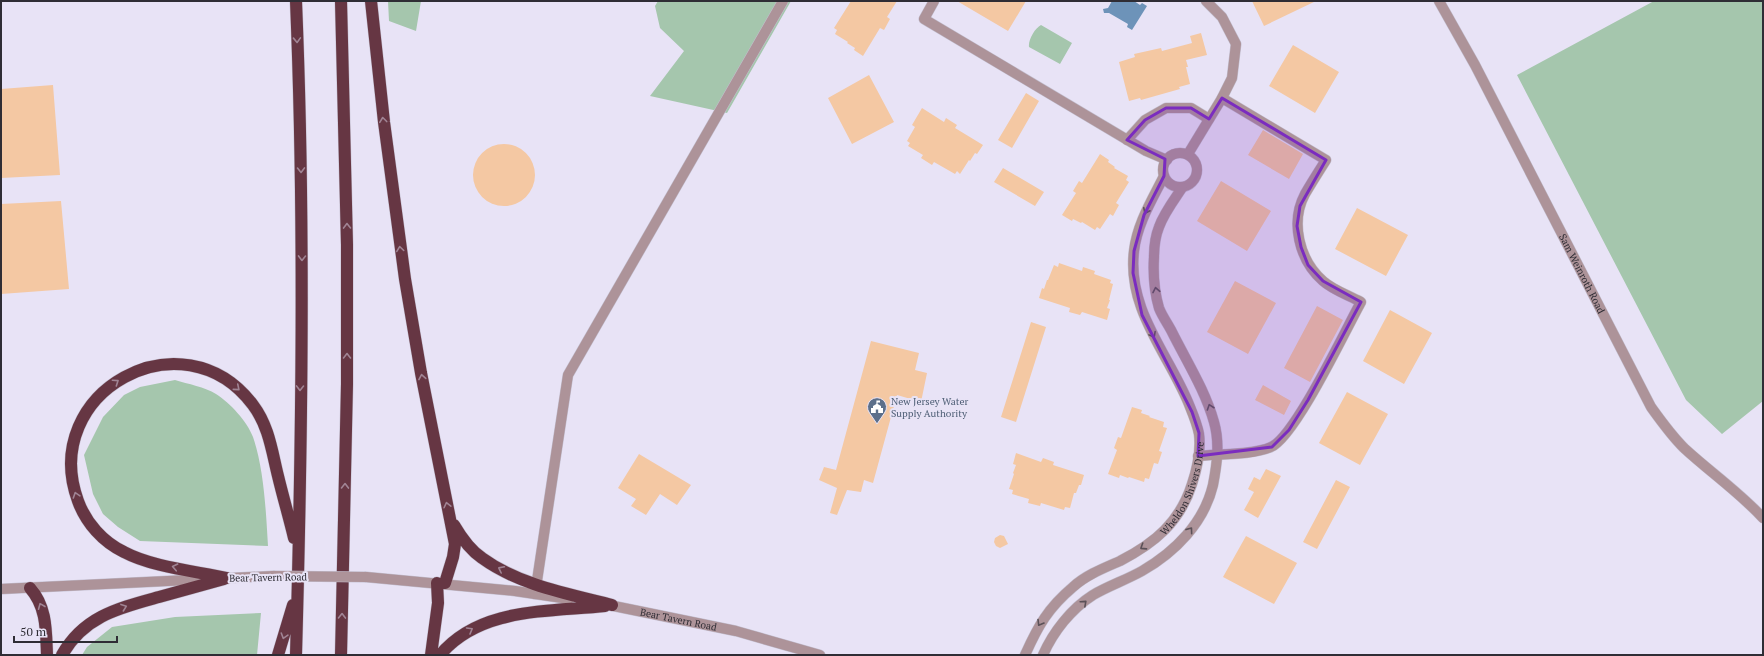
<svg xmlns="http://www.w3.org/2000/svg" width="1764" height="656" font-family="'PT Serif',serif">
	<rect width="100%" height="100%" fill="#e8e3f6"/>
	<path fill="#a5c6ad" d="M388 1H421L416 31 389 21Z
		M658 1H791L727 113 650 96 684 51 660 28 655 6Z
		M1654 1H1763V401L1722 434 1686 400 1517 75Z
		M1041 25 1072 43 1060 64 1029 47C1028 40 1035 28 1041 25Z
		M175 380C188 384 205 387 216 394 230 403 247 421 253 437 264 469 266 512 268 546L140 541 118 527 103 514 93 494 84 455 103 417 124 395 140 387Z
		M261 613 257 655H82L87 647 112 627 175 617Z"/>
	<path fill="#6d93b9" d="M1112 1H1134L1140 5 1142 3 1147 6 1132 30 1127 27 1128 24 1109 13H1104L1103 9 1108 8Z"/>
	<path fill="#f4c8a3" d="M851 1H897L887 17 890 19 884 30 880 28 863 56 854 50 855 48 847 43 848 42 835 34 837 30 834 28Z
		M957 1H1026L1008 31Z
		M1252 1H1316L1264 26Z
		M1201 33 1207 55 1186 60 1188 67H1186L1190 84 1179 87 1180 89 1141 100 1140 98 1129 101 1119 62 1135 57 1134 54 1161 48 1162 51 1192 43 1190 36Z
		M1293 45 1339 72 1315 113 1269 86Z
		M869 75 894 122 852 144 828 98Z
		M53 85 60 175 1 178V89Z
		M1026 93 1039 101 1012 148 998 140Z
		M922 108 944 122 946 118 957 125 955 128 983 145 977 154 975 153 970 161 969 160 960 174 957 171 955 174 934 162 932 165 921 158 923 155 908 146 910 143 907 141 915 127 912 125Z
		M1263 130 1303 154 1289 179 1248 155Z
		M473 175a31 31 0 1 1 62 0a31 31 0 1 1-62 0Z
		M1100 154 1109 160 1108 162 1115 167 1114 168 1128 176 1126 180 1129 182 1116 203 1119 205 1113 216 1110 214 1100 229 1097 227 1095 230 1082 222 1081 223 1073 219 1072 221 1062 215 1076 193 1073 191 1079 181 1082 183Z
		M1003 168 1044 192 1035 206 994 182Z
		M1221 181 1271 211 1247 251 1197 221Z
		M61 201 69 289 1 294V204Z
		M1357 208 1408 235 1386 276 1335 249Z
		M1059 263 1082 271 1083 267 1095 271 1094 274 1111 280 1110 283 1113 284 1109 300H1110L1107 308 1110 309 1107 320 1082 312 1080 315 1069 312 1070 308 1039 298 1042 288 1044 289 1047 280H1048L1054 265 1058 267Z
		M1235 281 1276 303 1248 354 1207 332Z
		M1317 306 1343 320 1310 382 1284 368Z
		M1390 310 1432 333 1404 384 1363 361Z
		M1031 322 1046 327 1016 422 1001 417Z
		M871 341 919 353 915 370 927 373 921 402 897 395 873 483 864 480 861 492 847 490 837 515 830 513 837 488 819 480 824 467 836 470Z
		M1263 385 1291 401 1284 415 1255 400Z
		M1347 392 1388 414 1360 465 1319 443Z
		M1132 407 1142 410 1141 413 1150 416 1149 417 1164 422 1163 427 1167 428 1159 451 1162 452 1158 464 1154 463 1149 479 1145 478 1144 482 1129 477 1128 478 1120 475 1119 478 1108 474 1117 450 1114 448 1118 437 1121 438Z
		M1016 453 1041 462 1043 458 1054 462 1053 465 1084 475 1081 485H1079L1076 493H1074L1070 508 1065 507 1064 510 1041 503 1040 506 1028 503 1029 499 1012 494 1013 490 1009 489 1014 474 1013 473 1016 465 1013 464Z
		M639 454 691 485 677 505 660 494 646 515 631 506 636 499 618 488Z
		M1266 469 1281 476 1258 518 1244 510 1254 492 1248 489 1254 477 1260 480Z
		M1336 480 1350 487 1317 549 1303 542Z
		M1000 535 1004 536 1008 544 1000 548 996 546 994 542 995 538Z
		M1246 536 1297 563 1274 604 1223 577Z"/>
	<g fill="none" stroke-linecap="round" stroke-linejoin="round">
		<defs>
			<g id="minor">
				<path d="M934 1 924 19 1146 151 1167 160"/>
				<path id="s1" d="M1439 1 1475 65 1651 407C1661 421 1671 435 1684 448 1710 472 1739 492 1763 518"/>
				<path d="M1127 140 1145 120 1166 108H1191L1209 119"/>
				<circle cx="1180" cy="170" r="17"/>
				<path d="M1188 154 1222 98 1232 78 1236 44 1222 17 1206 1"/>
				<path d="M1198 456C1219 454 1253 455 1271 447 1295 437 1346 329 1361 302 1348 295 1333 290 1323 281 1299 260 1290 222 1305 194 1312 182 1319 171 1326 160L1222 98"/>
				<path d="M366 577 515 591 569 599"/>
				<path d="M1 589 273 576"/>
				<path d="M535 594 568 375 783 1"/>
				<path id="s2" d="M604 604 736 631 820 655"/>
				<path id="s3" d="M1025 655C1038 626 1048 608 1073 587 1086 575 1104 568 1120 561 1155 543 1180 522 1192 484 1197 469 1201 450 1199 434 1197 423 1192 412 1188 402 1167 352 1127 309 1134 251 1137 224 1152 200 1164 176"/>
				<path d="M1043 655C1053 632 1071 609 1093 595 1108 586 1126 580 1142 571 1175 552 1204 523 1213 485 1217 464 1220 443 1214 422 1205 390 1187 362 1172 332 1168 324 1162 316 1159 308 1154 291 1153 274 1154 257 1154 247 1155 237 1159 227 1164 213 1174 200 1182 188"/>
			</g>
			<path id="highway" d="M296 1C305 219 302 437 296 655
				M341 1 347 245V384L341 655
				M371 1 384 122 405 279 421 373 455 544 453 557 445 583
				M454 525C461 537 470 550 482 558 519 585 569 594 612 605
				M227 578C195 571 152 567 124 552 103 542 86 523 78 501 38 392 183 312 253 405 269 426 272 452 278 476 283 497 289 517 294 538
				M30 588C47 607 46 631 47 655
				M62 655C84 616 119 608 159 597 181 591 202 585 224 579
				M278 655 293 605
				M431 655 438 603 437 583
				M440 655C480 607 549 612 605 606"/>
		</defs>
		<use href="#minor" stroke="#c3bfcf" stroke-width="11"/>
		<use href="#highway" stroke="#c3bfcf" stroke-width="13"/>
		<use href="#minor" stroke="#ad9399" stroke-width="10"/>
		<use href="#highway" stroke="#663643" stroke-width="12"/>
		<defs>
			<path id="minor-bridge" d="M273 576 366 577"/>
		</defs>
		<use href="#minor-bridge" stroke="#c3bfcf" stroke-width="11" stroke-linecap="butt"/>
		<use href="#minor-bridge" stroke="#ad9399" stroke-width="10"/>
	</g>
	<defs><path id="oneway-chevron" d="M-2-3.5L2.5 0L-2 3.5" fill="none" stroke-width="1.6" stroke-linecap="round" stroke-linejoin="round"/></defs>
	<g stroke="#a08494">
		<use href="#oneway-chevron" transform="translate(297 40) rotate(88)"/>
		<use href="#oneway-chevron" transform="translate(383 120) rotate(-97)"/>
		<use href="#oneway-chevron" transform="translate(301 170) rotate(89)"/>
		<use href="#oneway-chevron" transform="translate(347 226) rotate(-91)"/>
		<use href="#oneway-chevron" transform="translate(400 249) rotate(-98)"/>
		<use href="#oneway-chevron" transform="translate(302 258) rotate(91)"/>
		<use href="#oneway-chevron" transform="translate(347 356) rotate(-90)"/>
		<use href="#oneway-chevron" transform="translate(422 377) rotate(-100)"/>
		<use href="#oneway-chevron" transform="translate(116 382) rotate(-34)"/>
		<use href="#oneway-chevron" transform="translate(237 388) rotate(40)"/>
		<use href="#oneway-chevron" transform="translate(300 388) rotate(91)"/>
		<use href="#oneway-chevron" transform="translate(345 486) rotate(-89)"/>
		<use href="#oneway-chevron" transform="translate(76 495) rotate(-108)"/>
		<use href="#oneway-chevron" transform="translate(447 505) rotate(-103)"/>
		<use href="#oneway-chevron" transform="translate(175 567) rotate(-168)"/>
		<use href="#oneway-chevron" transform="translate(501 569) rotate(-153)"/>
		<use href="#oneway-chevron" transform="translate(41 606) rotate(-112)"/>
		<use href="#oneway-chevron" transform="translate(124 607) rotate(-20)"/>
		<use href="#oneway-chevron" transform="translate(342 616) rotate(-89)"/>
		<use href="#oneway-chevron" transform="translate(470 630) rotate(-30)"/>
		<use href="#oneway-chevron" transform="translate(284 636) rotate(107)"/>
	</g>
	<g stroke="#5b5158">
		<use href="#oneway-chevron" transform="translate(1146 211) rotate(116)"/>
		<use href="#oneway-chevron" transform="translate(1156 290) rotate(-101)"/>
		<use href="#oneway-chevron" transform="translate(1153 335) rotate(62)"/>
		<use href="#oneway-chevron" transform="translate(1210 407) rotate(-109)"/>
		<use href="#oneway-chevron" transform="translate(1190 530) rotate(-54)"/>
		<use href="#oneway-chevron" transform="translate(1143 547) rotate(147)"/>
		<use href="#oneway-chevron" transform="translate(1084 603) rotate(-42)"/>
		<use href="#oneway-chevron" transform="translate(1040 623) rotate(121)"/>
	</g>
	<path fill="#7b2cbf" fill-opacity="0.2" stroke="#7b2cbf" stroke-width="3" stroke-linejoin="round" d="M1222 98 1326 160 1300 206 1297 226 1301 247 1308 265 1323 281 1361 302 1308 400 1289 430 1272 447 1198 456 1199 433 1192 412 1142 315 1133 273 1134 251 1144 215 1164 176 1165 159 1127 140 1145 120 1166 108H1191L1209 119Z"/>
	<defs>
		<symbol id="civic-pin" viewBox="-11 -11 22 30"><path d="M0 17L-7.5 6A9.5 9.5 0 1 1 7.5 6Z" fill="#5c6f8a" stroke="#e8e3f6"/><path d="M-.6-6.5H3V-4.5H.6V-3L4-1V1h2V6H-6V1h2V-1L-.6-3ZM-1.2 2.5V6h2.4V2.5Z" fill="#fff"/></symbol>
	</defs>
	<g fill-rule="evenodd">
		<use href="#civic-pin" x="866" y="396" width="22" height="30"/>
	</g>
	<g text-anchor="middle" stroke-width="4" stroke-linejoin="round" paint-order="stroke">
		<g font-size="10" fill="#2f2d35" stroke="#e8e3f6">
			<text dy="4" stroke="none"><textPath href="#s1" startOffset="308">Sam Weinroth Road</textPath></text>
			<text dy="4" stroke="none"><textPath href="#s3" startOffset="239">Wheldon Shivers Drive</textPath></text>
			<text transform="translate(268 577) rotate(-1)" y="4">Bear Tavern Road</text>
			<text dy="4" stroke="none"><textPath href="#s2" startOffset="76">Bear Tavern Road</textPath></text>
		</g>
		<g font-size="10" fill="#4e5e75" stroke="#e8e3f6" text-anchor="start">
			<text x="891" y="405">New Jersey Water<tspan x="891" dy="12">Supply Authority</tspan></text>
		</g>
	</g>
	<rect width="1764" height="656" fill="none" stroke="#2f2d35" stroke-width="4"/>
	<path d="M14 636v6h103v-6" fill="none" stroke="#2f2d35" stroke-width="2"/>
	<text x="20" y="636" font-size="12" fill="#2f2d35" stroke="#e8e3f6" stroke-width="3" paint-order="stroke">50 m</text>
</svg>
